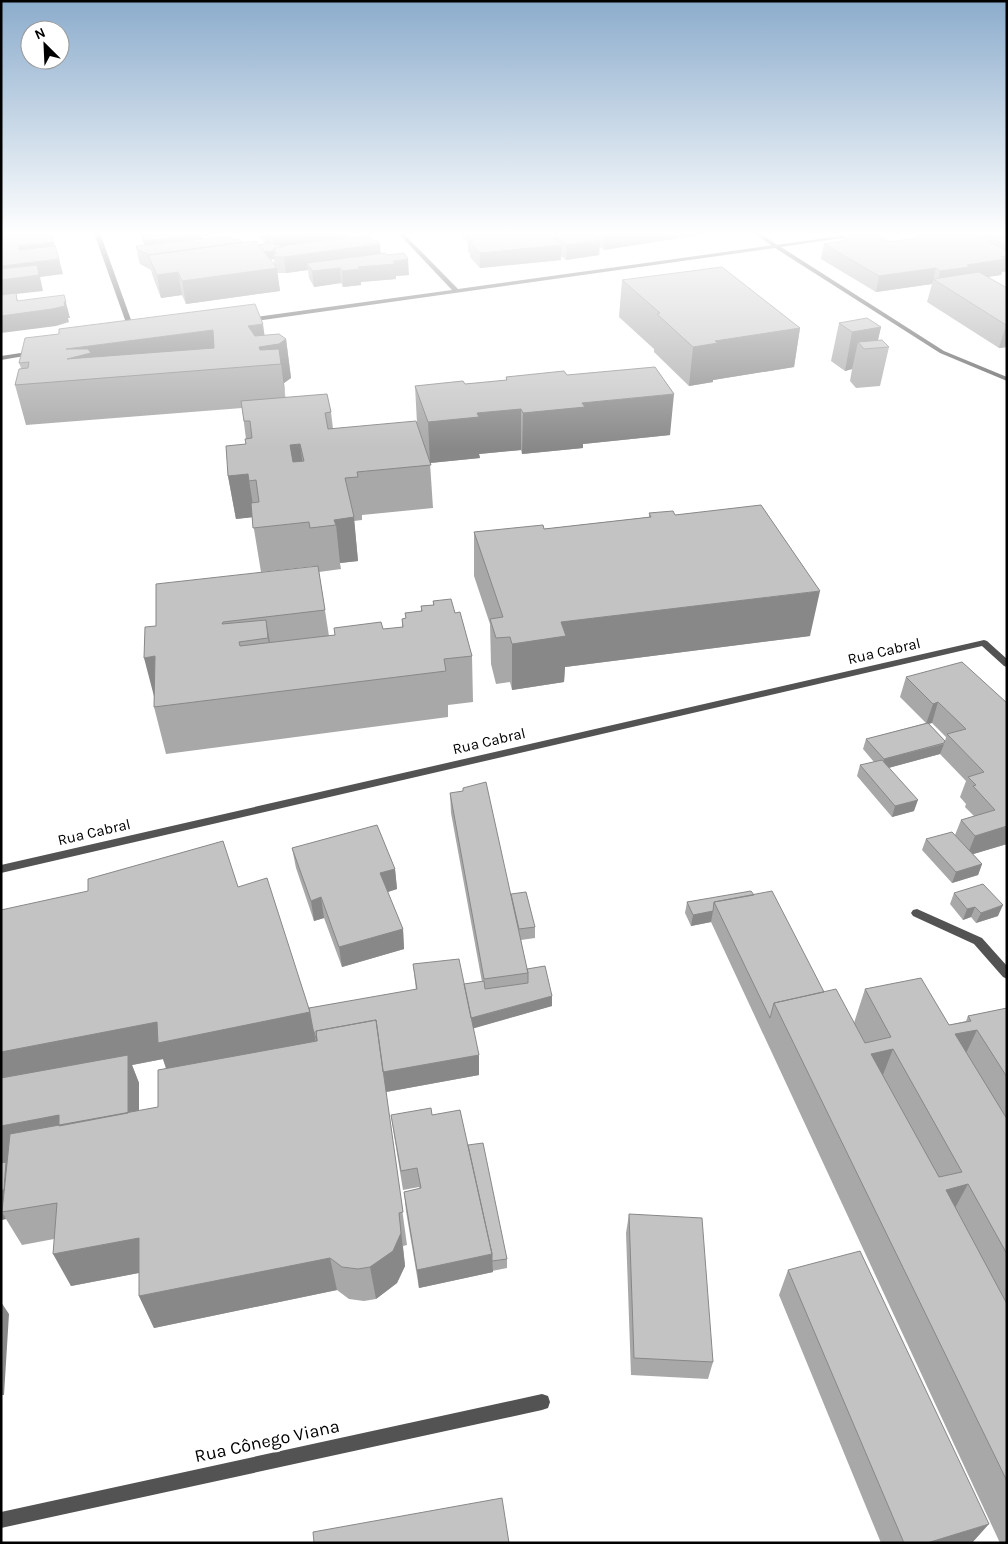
<svg xmlns="http://www.w3.org/2000/svg" width="1008" height="1544" font-family="Karla,sans-serif">
	<rect width="100%" height="100%" fill="#fff"/>
	<g fill="none" stroke-linecap="round" stroke-linejoin="round">
		<path fill="#535353" fill-rule="evenodd" d="M94 233H100L135 331 134 332 129 331Z
			M754 233H760L780 247 775 248Z
			M984 640 987 641 1007 659V667L1004 666 982 646 1 873V865Z
			M917 909 982 938 1007 966V979L1003 977 974 944 913 916 911 913 913 910Z
			M542 1394 548 1396 550 1402 548 1408 542 1410 1 1528V1512Z"/>
		<path fill="#535353" fill-rule="evenodd" d="M398 233H403L458 289 862 233H876L781 247 944 351 1007 377V381L940 353 775 248 249 322 246 320 249 318 452 290Z
			M34 351 36 352V354L1 360V356Z"/>
	</g>
	<path fill="#a8a8a8" fill-rule="evenodd" d="M140 233H214V235L202 236 203 239 233 240 242 243 259 245 264 244 263 239H261L257 233H347L348 237 381 253 387 255 409 275 396 276V279L361 282V285L343 287 341 283 314 287 309 278 308 270 286 273H277L280 291 186 304 182 295 161 298 153 277 151 270 140 264 139 261 136 246 144 245ZM270 259H274V265Z
		M459 233H710L604 250 600 247 599 255 566 260 561 256V260L480 268 470 257V253L468 252V242Z
		M980 233H1007V271L1002 272 1001 275 987 277 1007 288V347L999 348 927 302 932 284 876 292 821 259 824 244 841 241 842 236 890 242 915 238 916 234 973 236H979Z
		M622 280 800 328 794 367 713 380V382L689 386 654 352V349L619 317Z
		M839 323 881 327 878 340 889 347 880 386 856 388 850 381 852 369 845 371 831 361Z
		M265 335 286 339 291 378 284 383 285 397 331 412 333 429 417 423 415 386 465 384 506 381V377L567 375 670 435 583 444V448L522 454 521 450 479 454 480 458 430 463 433 508 362 515V520L354 521 358 561 340 563 341 569 319 572 329 636 402 627V619L406 618 405 613 421 611V606L433 605V601L455 613 472 656 473 702 448 705V717L166 754 154 707 156 626 315 567V566L261 572 252 517 236 519 228 476 246 444V439L242 408 26 425 15 385 21 368 19 363Z
		M649 513 675 515 810 636 565 667 564 682 512 690 510 682 496 684 491 664 490 624 474 576V532L544 529 649 517Z
		M906 677 1007 703V844L973 854 982 864 978 875 952 883 922 850 926 839 955 835 961 820 974 816 965 807 966 804 960 797 966 781 940 754 888 768 914 811 892 817 857 776 860 765 874 762 863 749 866 739 926 723 900 697ZM932 723 946 737 945 741 929 724Z
		M450 793 511 894 535 927V938L521 940 527 969 552 996V1006L473 1028 479 1075 386 1092 407 1245 403 1246 405 1266 397 1283 376 1299 364 1301 349 1299 337 1290 154 1328 139 1296V1273L71 1286 54 1239 22 1245 6 1219 1 1220V910L238 887 309 1008 416 990 413 964 464 984 482 982 451 813ZM163 1059 166 1069 158 1107 139 1111V1083L132 1065Z
		M292 848 395 869 397 889 387 892 403 929 404 949 342 967 324 918 314 921 296 868Z
		M954 893 998 916 976 923 971 917 963 920 950 904Z
		M754 895 824 992 854 1023 865 989 949 1025 966 1021 968 1016 1007 1008V1543H1000L711 922 691 926 685 913 687 902Z
		M391 1115H432L468 1145 507 1259V1268L492 1271 493 1272 419 1288 406 1211 404 1192 420 1189 419 1187 403 1190 394 1135Z
		M629 1214 713 1362 708 1379 631 1375 626 1233Z
		M788 1270 972 1543H881L779 1295Z"/>
	<path fill="#888" d="M188 233H214V235L202 236 205 250 150 256 147 254 144 241Z
		M260 233H262L263 239H261Z
		M265 233H270L272 247 267 248Z
		M312 233H347L348 244 275 251 273 238Z
		M473 233H508V243L473 246Z
		M577 233H587V242L600 240 599 255 566 260 567 245Z
		M605 233H710L604 250Z
		M557 237V245H562L561 260 480 268V253Z
		M54 242 58 257 22 261 18 246Z
		M380 244 381 259 307 263 308 270 286 273 284 257Z
		M274 251V256L273 254 274 259 258 261 257 253Z
		M1007 256V271L1002 272 1001 275 967 280 938 282 940 271Z
		M59 259 63 274 40 277 43 291 16 294 20 309 64 302V295L70 318H68L69 322 56 326 1 333V266Z
		M408 259 409 275 396 276V279L361 282V285L343 287 342 271 358 267Z
		M277 268 280 291 186 304 182 281Z
		M340 268 341 283 314 287 312 271Z
		M936 268 932 284 876 292 879 276Z
		M178 272 182 295 161 298 157 275Z
		M263 324 266 346 286 339 291 378 284 383 286 404 281 364 262 366 248 326Z
		M1007 324V347L999 348 1006 325Z
		M881 327 876 348 858 342 852 369 845 371 852 332Z
		M800 328 794 367 713 380V382L689 386 693 347 715 341Z
		M213 330 220 369 68 359 66 349Z
		M674 394 670 435 583 444V448L522 454 523 413 582 403Z
		M521 409V450L479 454 480 458 430 463 428 422 477 413Z
		M300 444 306 486 295 487 290 445Z
		M248 474 255 517 236 519 228 476Z
		M354 517 358 561 340 563 336 525 334 520Z
		M820 591 810 636 565 667 564 682 512 690V644L561 622Z
		M266 620 274 665 275 684 268 638Z
		M155 656 156 704 144 658Z
		M938 702 932 723 926 724 933 704Z
		M944 744 940 754 881 770 884 759Z
		M918 800 914 811 892 817 895 806Z
		M1007 826V844L967 856 975 836Z
		M982 864 978 875 952 883 956 872Z
		M395 869 397 889 382 894 380 873Z
		M321 897 324 918 314 921 311 901Z
		M1003 905 998 916 976 923 981 913Z
		M975 907 971 917 963 920 967 909Z
		M713 911 711 922 691 926 693 915Z
		M403 929 404 949 342 967 339 947Z
		M552 996V1006L468 1030V1019Z
		M310 1012 317 1048 170 1079 163 1059 132 1065 139 1083V1141L2 1212 6 1219 1 1220V1126L59 1115 128 1114 1 1091V1052L157 1022Z
		M977 1030 960 1066 955 1034Z
		M893 1049 879 1085 871 1054Z
		M479 1055V1075L386 1092 383 1072Z
		M968 1184 950 1217 946 1190Z
		M399 1213 405 1266 397 1283 376 1299 370 1267Z
		M139 1238 154 1270 71 1286 53 1254Z
		M492 1254 493 1272 419 1288 417 1270Z
		M330 1258 337 1290 154 1328 139 1296Z
		M1 1302 9 1314 4 1395H1Z
		M989 1524 972 1543H927Z"/>
	<path fill="#c3c3c3" stroke="#888" fill-rule="evenodd" d="M1 233H51L54 242 18 246 19 250 55 246 59 259 1 266Z
		M142 233H202V235L144 241Z
		M271 233H312L273 238Z
		M493 233H499L502 236 514 234 513 233H583L585 234 591 233 600 240 567 245 557 237 553 238 562 245 480 253 469 242 473 241 468 236Z
		M864 233H875L890 242 921 237 916 234 925 233H967L973 236H978L1007 251V256L1001 257 1005 259 967 265 970 267 940 271 936 268 879 276 824 244 848 240 842 236Z
		M982 233H1007V246Z
		M230 236 233 240 240 239 242 242 149 255 137 249 136 246Z
		M369 236 374 241H378L380 244 284 257H275L273 254 276 253 273 249 288 245 354 237Z
		M256 241 277 268 182 281 178 272 157 275 148 255Z
		M273 243 274 245H279L281 247 273 249 274 251 265 252 259 245Z
		M385 253 387 255 404 253 408 259 393 261 395 264 358 267 360 269 342 271 340 268 312 271 307 263Z
		M37 265 39 275 1 280V269Z
		M722 267 800 328 715 341 718 343 693 347 657 314 660 313 622 280Z
		M979 272 1007 288V324L1006 325 933 279Z
		M16 293 17 301 64 295 66 302H64L65 306 52 309 1 316V295Z
		M255 304 263 324 248 326 255 336 279 334 286 339 279 344 259 347 260 350 279 349 281 364 15 385 19 369 28 368 29 362 19 363 25 338 59 334V329ZM213 330 214 348 67 359 91 353 88 349H66Z
		M867 318 881 327 852 332 839 323Z
		M882 340 889 347 864 349 858 342Z
		M655 367 674 394 582 403 585 407 523 413 521 409 477 413 479 417 428 422 415 386 463 381 465 384 507 380 506 377 564 371 567 375Z
		M327 394 331 412 325 413 328 429 416 421 431 465 357 472 358 477 345 478 354 517 334 520 336 525 310 528 309 522 253 528 251 503 259 502 256 480 249 481 248 474 228 476 226 446 246 444 245 439 252 438 250 421H244L241 401ZM300 444 304 461 293 462 290 445Z
		M761 505 820 591 561 622 566 636 512 644 510 637 496 638 490 619 503 617 474 532 543 525 544 529 651 517 649 513 673 511 675 515Z
		M318 566 325 610 223 622 222 624 266 620 268 638 239 642 240 646 335 635 334 628 381 622 383 629 403 627 402 619 406 618 405 613 422 611 421 606 434 605 433 601 451 599 455 613 460 612 472 656 444 659 446 671 154 707 155 656 144 658 145 627 156 626V584Z
		M962 662 1007 703V826L975 836 961 820 995 810 973 786 976 785 968 777 984 772 947 734 966 729 938 702 933 704 906 677Z
		M928 723 945 741 944 743 884 759 866 739Z
		M882 760 918 800 895 806 860 765Z
		M486 782 528 973 484 979 450 793 463 791V788Z
		M377 825 395 869 380 873 403 929 339 947 321 897 311 901 292 848Z
		M952 832 982 864 956 872 926 839Z
		M223 841 238 887 267 878 310 1012 158 1043 157 1022 1 1052V910L88 891V879Z
		M983 884 1003 905 981 913 975 907 967 909 954 893Z
		M751 891 754 895 714 902 713 911 693 915 687 902Z
		M772 891 824 992 774 1003 770 1018 714 902Z
		M526 892 535 927 519 929 511 894Z
		M459 959 479 1055 383 1072 376 1020 316 1031 317 1041 313 1029 309 1008 417 989 413 964Z
		M545 966 552 996 471 1018 464 984 484 981 485 989 528 983V973L527 969Z
		M921 978 949 1025 971 1021 968 1016 1007 1008V1077L977 1030 955 1034 1007 1119V1254L968 1184 946 1190 1007 1304V1481L774 1003 836 989 865 1043 891 1037 865 989ZM893 1049 962 1172 939 1177 871 1054Z
		M376 1020 403 1212 399 1213 401 1233 393 1251 370 1267 358 1269 342 1267 330 1258 139 1296V1238L53 1254 57 1203 2 1212 10 1134 158 1107V1070L317 1041 316 1031Z
		M128 1055V1113L59 1126V1115L1 1126V1078Z
		M431 1108 432 1115 460 1110 492 1254 417 1270 404 1192 421 1188 417 1168 401 1171 391 1115Z
		M483 1143 507 1259 492 1261V1254L468 1145Z
		M6 1162 4 1190H1V1163Z
		M629 1214 702 1218 713 1362 634 1358Z
		M860 1251 989 1524 927 1543H904L788 1270Z
		M502 1498 509 1543H314L313 1532Z"/>
	<linearGradient id="sky" x2="0" y2="1"><stop stop-color="#8baccc"/><stop offset="0.52" stop-color="#fff"/><stop offset="1" stop-color="#fff" stop-opacity="0"/></linearGradient>
	<rect width="1008" height="449" fill="url(#sky)"/>
	<g text-anchor="middle" stroke-width="5" stroke-linejoin="round" paint-order="stroke">
		<g font-size="15" fill="#000" stroke="#fff">
			<text transform="translate(884 651) rotate(-13)" y="5">Rua Cabral</text>
			<text transform="translate(489 741) rotate(-13)" y="5">Rua Cabral</text>
			<text transform="translate(94 832) rotate(-13)" y="5">Rua Cabral</text>
		</g>
		<g font-size="18" fill="#000" stroke="#fff">
			<text transform="translate(267 1441) rotate(-12)" y="6">Rua Cônego Viana</text>
		</g>
	</g>
	<rect width="1008" height="1544" fill="none" stroke="#000000" stroke-width="5"/>
	<g transform="translate(45 45) rotate(336)"><circle r="24" fill="#ffffff" stroke="#999999"/>
	<path d="M0-4L9 19L0 12L-9 19Z" fill="#000000"/>
	<text y="-8" font-size="14" font-weight="bold" text-anchor="middle" fill="#000000">N</text>
	</g>
</svg>
